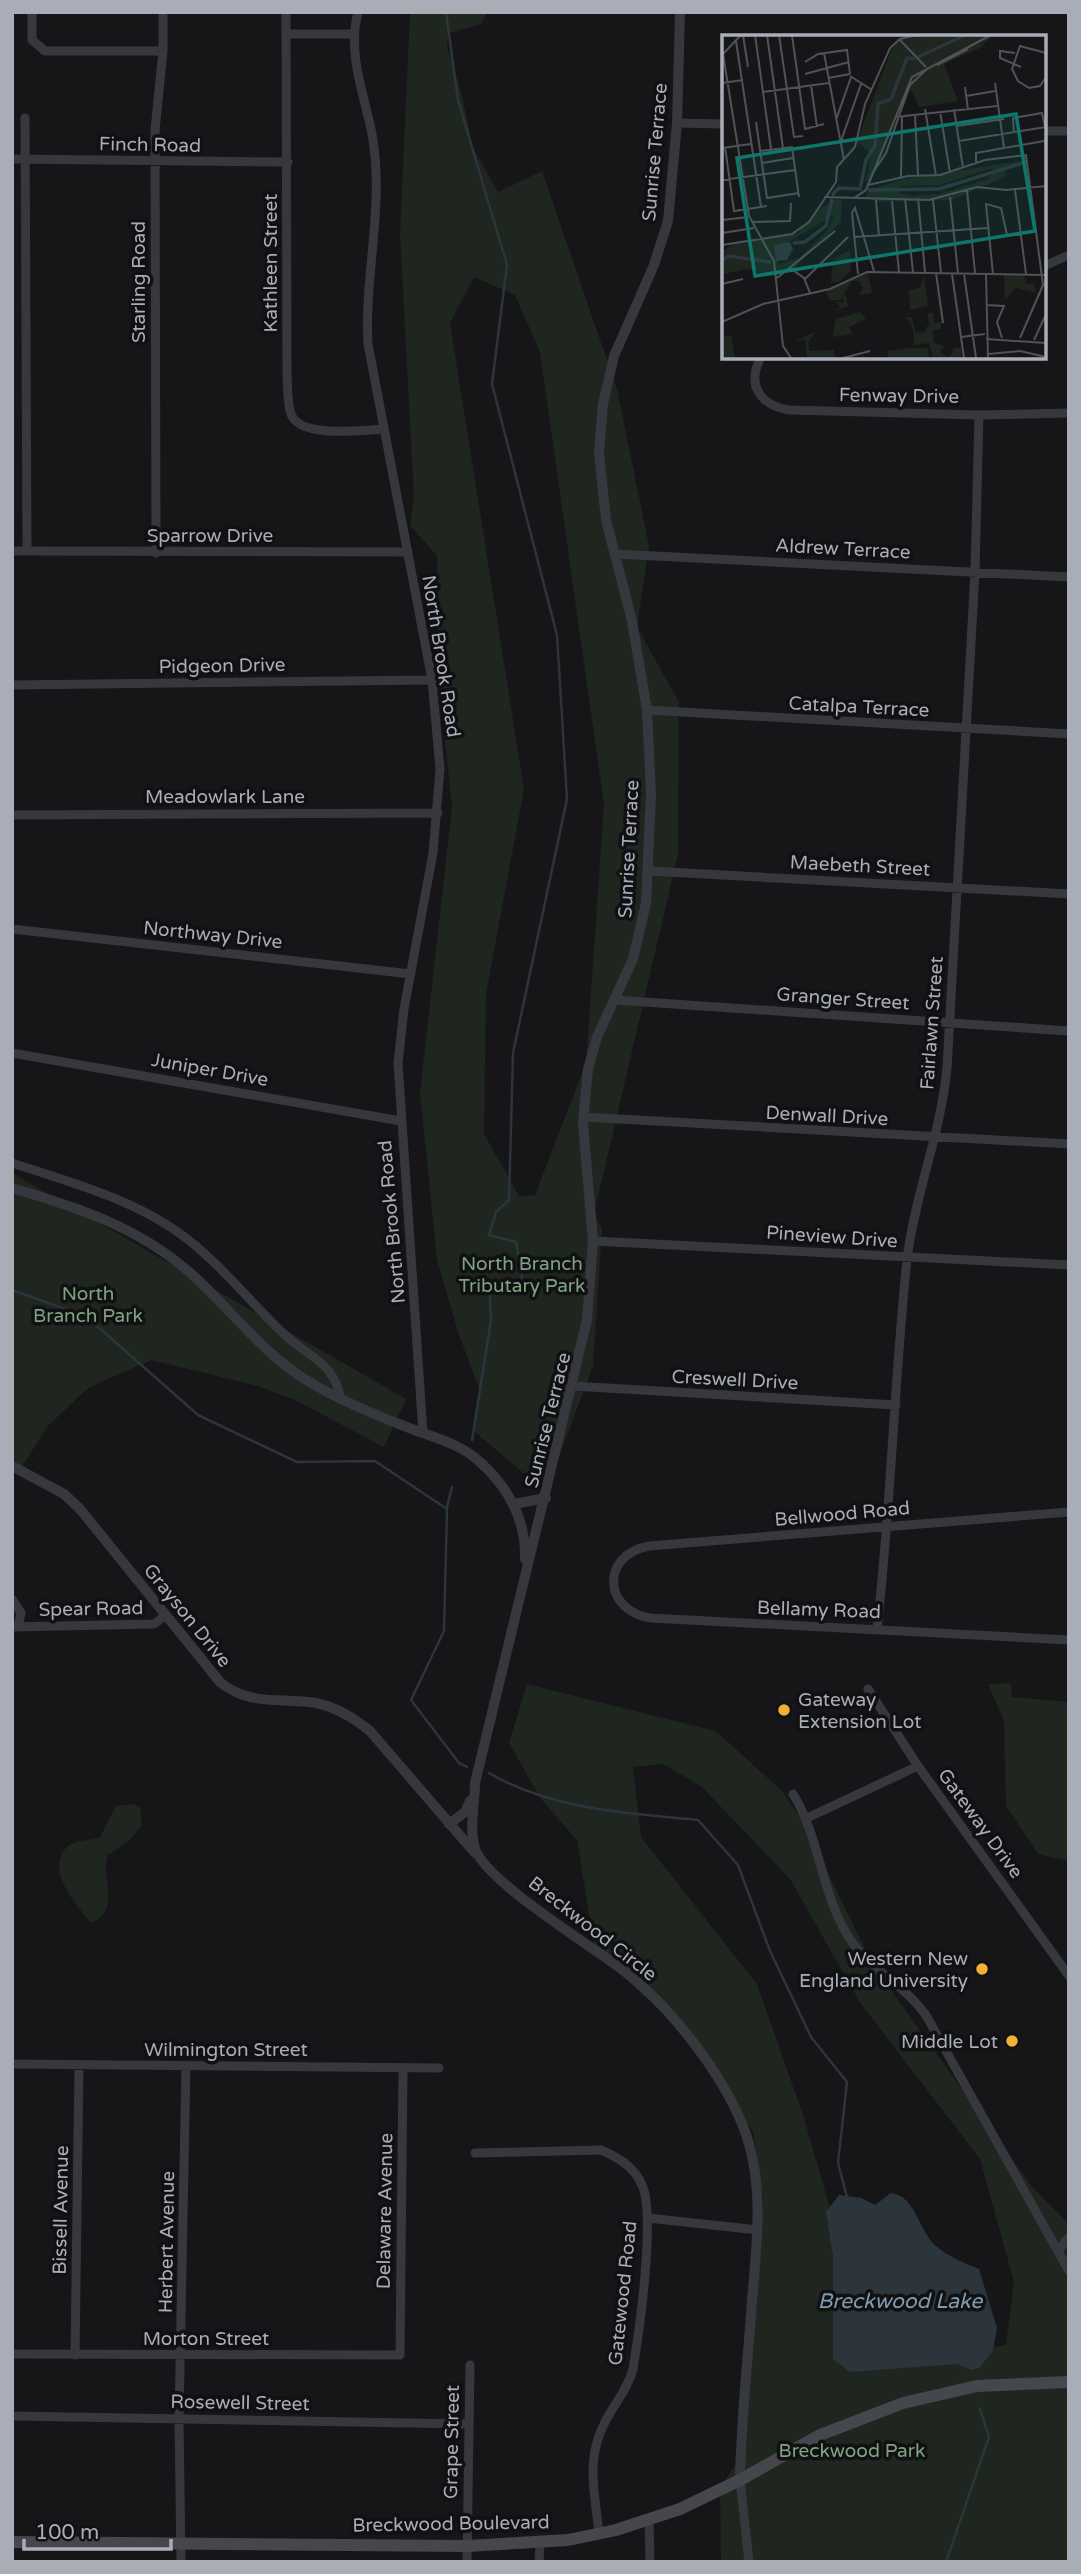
<svg xmlns="http://www.w3.org/2000/svg" width="1081" height="2574" font-family="'Varela Round',sans-serif">
	<rect width="100%" height="100%" fill="#161618"/>
	<path fill="#1e261f" fill-rule="evenodd" d="M410 12H488L481 24 449 33 447 47 461 91 473 148 498 192 542 171 617 389 649 546 637 627 679 702 678 854 594 1214 602 1229 593 1366 559 1457 533 1481 474 1431 480 1391 458 1332 437 1260 420 1092 452 807 439 681 437 556 410 525 414 498 400 233ZM474 277 515 295 540 352 604 805 586 1063 535 1195 519 1196 484 1134 486 994 524 789 450 323Z
		M12 1173 406 1399 384 1447 293 1399 258 1386 151 1360 88 1388 48 1426 17 1474 12 1472Z
		M1011 1683 1012 1697 1069 1702V1861L1038 1854 1006 1806 1004 1721 988 1684Z
		M527 1684 716 1731 782 1791 803 1822 873 1965 1032 2187 1069 2224 1068 2562H721L720 2488 738 2461 763 2197 753 2131 670 2020 595 1950 577 1840 541 1799 509 1743ZM663 1764 701 1786 790 1879 861 2004 980 2159 1014 2282 1006 2345 921 2358 868 2338 802 2112 757 1984 641 1837 633 1767Z
		M133 1804 140 1808 142 1825 129 1841 108 1855C99 1879 123 1907 92 1923 77 1907 43 1868 68 1846 77 1839 90 1841 100 1837L116 1806Z"/>
	<path fill="#2c353c" d="M891 2193C916 2196 919 2232 936 2246 949 2257 964 2263 979 2269L997 2328 993 2351 979 2368 972 2370 957 2364 850 2372 833 2359V2256L826 2212 839 2195 861 2198 875 2205Z"/>
	<g fill="none" stroke-linecap="round" stroke-linejoin="round">
		<path stroke="#2c353c" stroke-width="2.5" d="M446 12 458 100 507 265 492 384 557 635 567 799 513 1053 509 1200 496 1212 489 1235 516 1242 523 1282 489 1281 491 1320 472 1440
			M12 1290 87 1317 198 1415 297 1462 375 1461 447 1509 444 1631 411 1700 459 1763 467 1767
			M447 1507 452 1487
			M489 1773C552 1810 627 1813 698 1820L738 1865 770 1951 811 2037 847 2082 838 2163 847 2197
			M946 2562 989 2437 980 2409"/>
		<path stroke="#37383d" stroke-width="9" d="M32 12V40L45 51H163
			M286 12 287 375C288 387 287 403 291 414 300 439 363 430 384 429
			M358 12C347 54 364 93 372 134 385 205 364 274 368 344L432 680 440 769 433 853 404 1009 398 1063 423 1433
			M286 34H353
			M25 118 27 551
			M677 123 724 124
			M1044 131H1069
			M12 159 288 162
			M1044 266 1069 255
			M761 357C746 385 760 405 789 410L979 415 1069 413
			M12 551 408 552
			M156 553 155 130 163 51V12
			M615 554 1069 577
			M12 685 432 680
			M647 710 1069 734
			M12 815 438 813
			M649 871 1069 894
			M12 929 411 974
			M615 1000 1069 1031
			M12 1053 401 1121
			M583 1117 1069 1144
			M12 1163C76 1184 145 1202 197 1247 228 1273 254 1306 284 1334 310 1359 334 1361 341 1400
			M593 1241 1069 1265
			M573 1386 896 1405
			M1069 1512 649 1546C600 1555 603 1611 651 1618L1069 1640
			M12 1599 21 1613 18 1627
			M12 1627 154 1624 166 1615
			M877 1629C891 1506 894 1383 907 1259 915 1194 941 1133 947 1068L975 572 979 415
			M868 1689 918 1766 1069 1976
			M793 1794C820 1838 821 1892 848 1936 868 1969 906 1985 927 2017L1069 2271
			M807 1818 918 1766
			M12 2064 439 2068
			M475 2153 601 2150C618 2157 635 2168 642 2185 656 2215 639 2333 633 2369 628 2389 614 2404 605 2422 585 2460 595 2493 599 2534
			M648 2218 758 2230
			M1058 2251 1069 2237
			M12 2354 400 2355 403 2068
			M75 2355 79 2065
			M12 2416 468 2424
			M740 2480 749 2562
			M649 2519 650 2562
			M181 2562 179 2418 186 2066
			M467 2562 470 2365
			M539 2562 540 2543"/>
		<path stroke="#37383d" stroke-width="10" d="M680 12 677 123 668 221 654 265 614 356 603 404 599 453 606 520 632 621 647 710 651 795 646 903 633 959 597 1037 588 1069 583 1123 593 1241 587 1320 475 1783C475 1804 468 1831 476 1851 490 1884 592 1946 624 1971 671 2007 721 2072 743 2126 765 2182 757 2241 752 2300 748 2360 741 2420 740 2480
			M12 1188C76 1207 136 1226 188 1271 231 1308 262 1355 313 1384 342 1401 373 1414 404 1426 429 1436 460 1443 480 1462 509 1488 526 1520 525 1559
			M12 1466 64 1494 80 1509 220 1682C250 1707 281 1697 316 1703 336 1707 354 1718 370 1731L475 1853
			M514 1504 546 1498
			M449 1824 465 1812 470 1801"/>
		<path stroke="#45474d" stroke-width="12" d="M12 2542 467 2546 568 2540 616 2530 680 2509 740 2480 820 2435 903 2403 977 2386 1069 2382"/>
	</g>
	<g fill="#f2b134" stroke="#111113" stroke-width="2.5">
		<circle cx="784" cy="1710" r="7"/>
		<circle cx="982" cy="1969" r="7"/>
		<circle cx="1012" cy="2041" r="7"/>
	</g>
	<g text-anchor="middle" stroke-width="7" stroke-linejoin="round" paint-order="stroke">
		<g font-size="19" fill="#a8adb8" stroke="#111113">
			<text transform="translate(150 144) rotate(1)" y="7">Finch Road</text>
			<text transform="translate(654 152) rotate(-85)" y="7">Sunrise Terrace</text>
			<text transform="translate(270 263) rotate(-90)" y="7">Kathleen Street</text>
			<text transform="translate(138 282) rotate(-90)" y="7">Starling Road</text>
			<text transform="translate(899 395) rotate(1)" y="7">Fenway Drive</text>
			<text x="210" y="542">Sparrow Drive</text>
			<text transform="translate(843 548) rotate(3)" y="7">Aldrew Terrace</text>
			<text transform="translate(442 656) rotate(81)" y="7">North Brook Road</text>
			<text transform="translate(222 665) rotate(-1)" y="7">Pidgeon Drive</text>
			<text transform="translate(859 706) rotate(3)" y="7">Catalpa Terrace</text>
			<text x="225" y="803">Meadowlark Lane</text>
			<text transform="translate(628 849) rotate(-87)" y="7">Sunrise Terrace</text>
			<text transform="translate(860 865) rotate(3)" y="7">Maebeth Street</text>
			<text transform="translate(213 934) rotate(6)" y="7">Northway Drive</text>
			<text transform="translate(843 998) rotate(4)" y="7">Granger Street</text>
			<text transform="translate(931 1023) rotate(-86)" y="7">Fairlawn Street</text>
			<text transform="translate(210 1069) rotate(10)" y="7">Juniper Drive</text>
			<text transform="translate(827 1115) rotate(3)" y="7">Denwall Drive</text>
			<text transform="translate(391 1222) rotate(-95)" y="7">North Brook Road</text>
			<text transform="translate(832 1236) rotate(4)" y="7">Pineview Drive</text>
			<text transform="translate(735 1379) rotate(3)" y="7">Creswell Drive</text>
			<text transform="translate(547 1420) rotate(-76)" y="7">Sunrise Terrace</text>
			<text transform="translate(842 1513) rotate(-5)" y="7">Bellwood Road</text>
			<text transform="translate(91 1608) rotate(-1)" y="7">Spear Road</text>
			<text transform="translate(819 1609) rotate(2)" y="7">Bellamy Road</text>
			<text transform="translate(188 1615) rotate(51)" y="7">Grayson Drive</text>
			<text transform="translate(981 1823) rotate(54)" y="7">Gateway Drive</text>
			<text transform="translate(593 1928) rotate(38)" y="7">Breckwood Circle</text>
			<text x="226" y="2056">Wilmington Street</text>
			<text transform="translate(60 2210) rotate(-89)" y="7">Bissell Avenue</text>
			<text transform="translate(384 2211) rotate(-89)" y="7">Delaware Avenue</text>
			<text transform="translate(166 2242) rotate(-89)" y="7">Herbert Avenue</text>
			<text transform="translate(622 2293) rotate(-84)" y="7">Gatewood Road</text>
			<text x="206" y="2345">Morton Street</text>
			<text transform="translate(240 2402) rotate(1)" y="7">Rosewell Street</text>
			<text transform="translate(451 2442) rotate(-89)" y="7">Grape Street</text>
			<text transform="translate(451 2523) rotate(-1)" y="7">Breckwood Boulevard</text>
		</g>
		<g font-size="19" fill="#7fa381" stroke="#111113">
			<text x="522" y="1270">North Branch<tspan x="522" dy="22">Tributary Park</tspan></text>
			<text x="88" y="1300">North<tspan x="88" dy="22">Branch Park</tspan></text>
			<text x="852" y="2457">Breckwood Park</text>
		</g>
		<g font-size="19" fill="#a8adb8" stroke="#111113" text-anchor="end">
			<text x="798" y="1706" text-anchor="start">Gateway<tspan x="798" dy="22">Extension Lot</tspan></text>
			<text x="968" y="1965">Western New<tspan x="968" dy="22">England University</tspan></text>
			<text x="998" y="2048">Middle Lot</text>
		</g>
		<g font-size="21" font-style="italic" fill="#7f9bb3" stroke="#111113">
			<text x="900" y="2308">Breckwood Lake</text>
		</g>
	</g>
	<g transform="translate(722 35)">
		<rect width="324" height="324" fill="#161618"/>
		<path d="M187 0H271L258 13 222 29 236 66 197 72 188 53 149 147 144 146 149 119 135 106 171 11ZM304 125V133L297 128 282 136 285 141 230 165 156 167 143 162 147 155 183 144ZM267 134 272 135 265 144 217 159 189 161 173 156 180 151 218 150ZM114 164 120 165 119 187 70 235 51 241 26 234 0 239V217L15 206 76 198 93 177ZM113 179 104 197 77 223 57 229 55 214ZM128 215 129 235 117 247 109 248 111 224ZM146 238 150 258 137 260 141 253 137 246H130L123 258 126 271 112 276 118 272 115 267 121 268V263L124 252 119 265H108L104 257ZM202 239 206 271 188 275 187 256 198 252ZM282 239 302 240 305 249 312 248 314 258 294 253 283 265ZM138 277 144 284 127 292 130 299 110 302 114 284ZM205 278H211L212 288 220 287 218 294 211 295 212 308 222 311 220 316 218 312 219 318 227 323 232 313H239L240 323H211L207 308 192 310 191 294 184 282H190L194 298 202 297 207 288ZM93 297 86 308 88 316 112 315 113 323H85L83 305 72 307ZM9 300 13 323H0V301ZM187 313H206L207 323H167L165 316Z" fill="#1e261f" fill-rule="evenodd"/>
		<path d="M68 207 71 214 65 225 54 226 52 210Z" fill="#2c353c"/>
		<path fill="none" stroke="#2c353c" stroke-width="3.5" d="M196 22 243 0M146 155 217 154 304 127M110 160 117 153 138 154 144 125 153 111 156 69 169 64 185 23 193 24M71 208 83 207 104 191 110 164M0 225 7 221 49 227"/>
		<path fill="none" stroke="#505258" stroke-width="2" d="M21 0 26 32M33 0 49 114M45 0 61 113M57 0 72 102 81 101M70 0 83 94 102 89M177 4 204 32M14 6 39 172M102 18 122 125M293 18 278 16V23L299 32M324 18 298 11 290 34 296 46 307 53 318 51 324 42M1 19 27 181 52 226 61 311 69 323M0 20 19 0M83 27 96 19 125 15 128 39M215 30 246 14M83 39 127 27M128 41 150 55M106 43 128 39M0 48 21 45M273 48 282 113M89 50 95 92M243 52 246 75M41 57 107 48M244 61 273 56M203 74 214 141M232 74 241 133M218 76 228 138M193 80 196 140M173 82 275 71M114 85 129 42M34 87 45 163 77 158M235 91 282 84M292 98 291 83 320 78 323 92M237 106 324 92M118 109 139 49M3 112 12 176 45 171M0 113 29 109M38 116 70 112 77 162M40 128 71 123M254 128V118L322 106M150 139 164 118 188 50 205 34M179 142 180 82M0 145 73 135M146 150 186 141 218 140 263 125 304 120 321 250 298 303M245 155 253 238M293 155 304 239M102 162 207 165 255 152 284 155 324 151M228 162 236 238M132 163 144 155 190 42 269 0M183 163 191 237M196 163 203 237M154 165 157 201M211 165 219 238M170 166 177 237M1 185 26 182M31 187 68 186 69 168M0 198 32 193M132 202 266 193M0 210 70 199 87 187 114 147 115 132 133 112 143 69 168 13 178 4 194 0M68 233 82 243 88 258M214 238 221 288M136 239 130 178 133 173 152 236M230 239 242 323M242 239 254 323M264 239 266 323M271 239 264 169 279 173 285 200H299M55 243 113 196M83 244 126 202M0 249 21 244M264 270 282 271 275 287 280 303M0 287 41 269 108 254 145 237 324 240M239 302 263 299M264 304 324 308M312 305 324 279M266 319 298 316 324 322M121 323 148 316"/>
		<path fill="#0f766e" fill-opacity="0.15" stroke="#0f766e" stroke-width="3.5" d="M294 79 313 196 33 241 15 123Z"/>
		<rect width="324" height="324" fill="none" stroke="#a8adb8" stroke-width="3.5"/>
	</g>
	<rect width="1081" height="2574" fill="none" stroke="#a8adb8" stroke-width="28"/>
	<path d="M24 2539v10h147v-10" fill="none" stroke="#a8adb8" stroke-width="3.5"/>
	<text x="35" y="2539" font-size="21" fill="#a8adb8" stroke="#111113" stroke-width="5" paint-order="stroke">100 m</text>
</svg>
